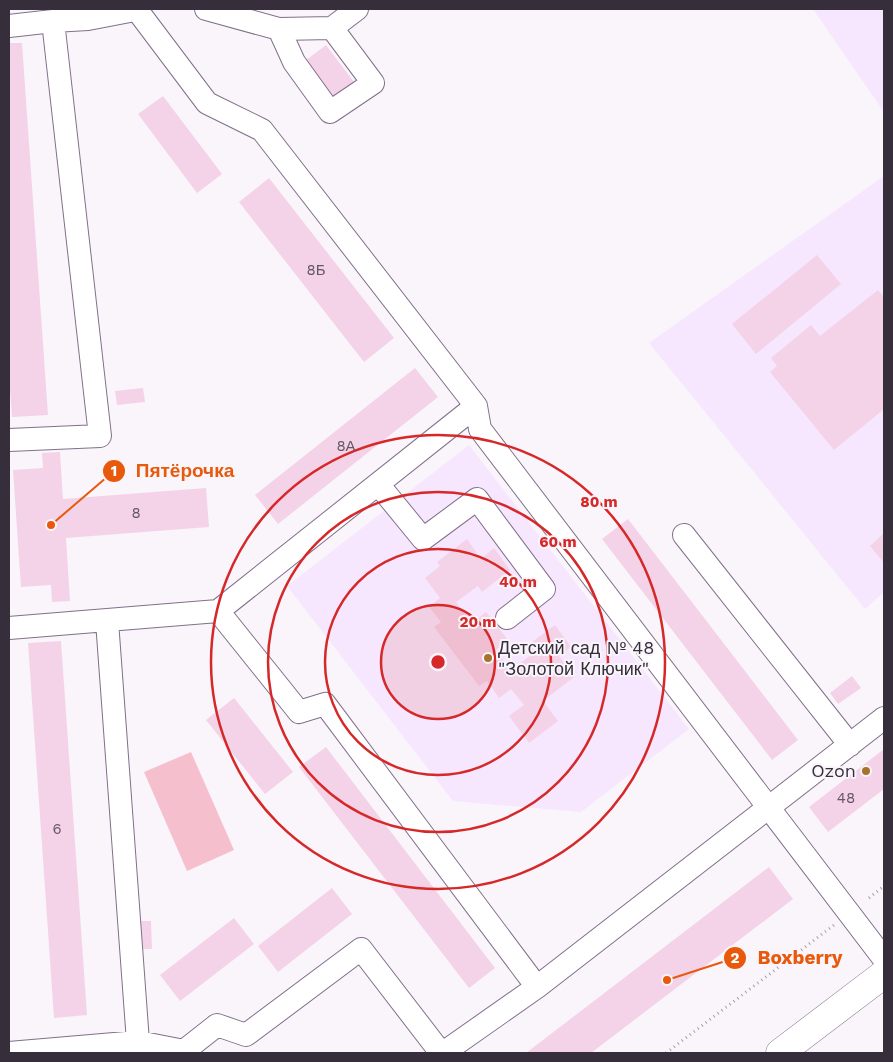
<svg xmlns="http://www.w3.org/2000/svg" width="893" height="1062" font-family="'Work Sans',sans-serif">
	<rect width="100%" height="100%" fill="#f9f5fb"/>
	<path fill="#f6e7fe" d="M813 9H884V112Z
		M884 176V592L865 609 649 343Z
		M469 445 689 729 581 812 453 801 287 586Z"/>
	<path fill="#f6bfce" d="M191 752 234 850 187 871 144 772Z"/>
	<path fill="#f4d3e9" d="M9 43H22L48 415 12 417 9 375Z
		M326 45 354 82 332 98 305 61Z
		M163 96 222 174 197 193 138 114Z
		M269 178 394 338 364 362 239 202Z
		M817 255 841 284 756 354 732 324Z
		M878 290 884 297V409L834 450 770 372 777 366 771 358 811 325 820 336Z
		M415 368 438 397 278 524 255 495Z
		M143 388 145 402 117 405 115 391Z
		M60 452 63 499 206 488 209 527 66 538 70 601 52 602 51 585 21 587 13 470 43 468 42 453Z
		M628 519 798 740 772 760 602 539Z
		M884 533V563L870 546Z
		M467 539 481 559 494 548 510 570 482 592 478 586 456 602 472 623 486 612 508 640 496 650 511 670 534 653 528 645 555 625 571 647 559 656 574 677 543 701 558 721 529 743 509 716 524 705 511 689 499 698 487 681 479 686 434 627 441 622 429 607 440 598 425 578 440 566 437 562Z
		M61 641 87 1015 54 1018 28 643Z
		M852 676 861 688 838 704 830 693Z
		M234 698 293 772 265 794 206 720Z
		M326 747 495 968 469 988 299 767Z
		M884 749V789L828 832 809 807Z
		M769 867 793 899 591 1053H526Z
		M332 888 352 914 278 972 258 946Z
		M234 918 254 944 180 1001 160 975Z
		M136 921H151L152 949H138Z"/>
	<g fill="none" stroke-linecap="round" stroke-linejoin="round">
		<defs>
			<path id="minor" d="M206 9 279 29 332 28 357 9
				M137 10 207 103 262 130 476 406 480 429 884 959
				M9 26 53 21 88 19 140 9
				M279 29 294 62 330 112 373 83 332 28
				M9 440 100 436 53 21
				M378 484 423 539 477 499 544 589 507 618
				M684 535 850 745
				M218 611 299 712 325 704 537 987
				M107 621 138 1042
				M9 628 218 611 476 406
				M9 1053 138 1042 184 1051 217 1025 246 1035 361 949 441 1053
				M443 1053 537 987 884 718"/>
			<path id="major" d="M780 1053 884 974"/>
		</defs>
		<use href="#minor" stroke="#826f8a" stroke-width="24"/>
		<use href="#major" stroke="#826f8a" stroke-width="29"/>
		<path stroke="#a59fa8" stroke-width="3" stroke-dasharray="1 4" stroke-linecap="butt" d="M869 898 884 886
			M666 1053 834 925"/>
		<use href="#minor" stroke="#fff" stroke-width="22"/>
		<use href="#major" stroke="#fff" stroke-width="28"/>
	</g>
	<circle cx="438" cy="662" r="57" fill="#d62828" fill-opacity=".12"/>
	<g fill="none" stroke="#d62828" stroke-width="2.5">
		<circle cx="438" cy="662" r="57"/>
		<circle cx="438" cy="662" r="113"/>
		<circle cx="438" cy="662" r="170"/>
		<circle cx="438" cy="662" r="227"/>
	</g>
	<g fill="#a7722b" stroke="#f9f5fb" stroke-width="2">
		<circle cx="488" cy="658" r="5"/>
		<circle cx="866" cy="771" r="5"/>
	</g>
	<g text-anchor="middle" stroke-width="4" stroke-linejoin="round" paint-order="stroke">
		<g font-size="15" fill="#665766">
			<text x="316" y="275">8Б</text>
			<text x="346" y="451">8А</text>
			<text x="136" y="518">8</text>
			<text x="846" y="803">48</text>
			<text x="57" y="834">6</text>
		</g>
		<g font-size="18" fill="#362e3a" stroke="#f9f5fb" text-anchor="start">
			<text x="498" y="654">Детский сад № 48<tspan x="498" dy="21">"Золотой Ключик"</tspan></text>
			<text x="856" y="777" text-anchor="end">Ozon</text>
		</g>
	</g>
	<circle cx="438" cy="662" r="8" fill="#d62828" stroke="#f9f5fb" stroke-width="2.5"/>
	<g font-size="15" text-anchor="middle" font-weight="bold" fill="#d62828" stroke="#f9f5fb" stroke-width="4" stroke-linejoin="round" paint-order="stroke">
		<text x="599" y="507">80 m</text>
		<text x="558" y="547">60 m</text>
		<text x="518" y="587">40 m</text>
		<text x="478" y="627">20 m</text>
	</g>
	<path fill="none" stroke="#e8590c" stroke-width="2" d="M51 525L114 471M667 980L735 958"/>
	<g fill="#e8590c" stroke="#f9f5fb" stroke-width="2">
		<circle cx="51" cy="525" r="5"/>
		<circle cx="667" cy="980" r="5"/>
		<circle cx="114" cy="471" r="12"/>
		<circle cx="735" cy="958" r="12"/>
	</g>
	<g font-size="15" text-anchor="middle" font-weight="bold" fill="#fff">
		<text x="114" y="476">1</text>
		<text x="735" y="963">2</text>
	</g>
	<g font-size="19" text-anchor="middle" font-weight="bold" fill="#e8590c" stroke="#f9f5fb" stroke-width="4" stroke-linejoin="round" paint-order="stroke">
		<text x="185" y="477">Пятёрочка</text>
		<text x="800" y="964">Boxberry</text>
	</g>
	<rect width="893" height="1062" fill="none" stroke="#362e3a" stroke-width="20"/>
</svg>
